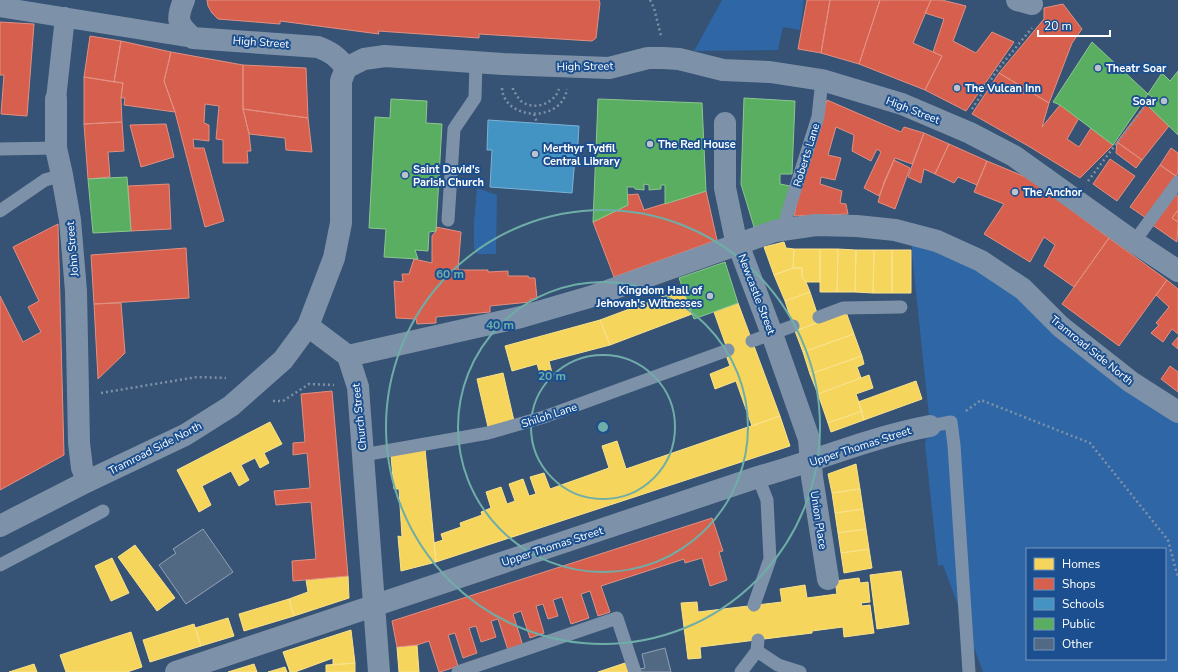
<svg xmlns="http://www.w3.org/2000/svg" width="1178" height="672" font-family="'Nunito Sans',sans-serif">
	<rect width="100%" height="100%" fill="#365274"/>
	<path fill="#2f66a5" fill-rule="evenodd" d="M722 0H804L800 30 783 27 778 50 694 51Z
		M477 188 497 195 496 254H478L474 248V223Z
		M912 239 980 266 1178 418V672H983L943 565 938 566 925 444 930 426 912 254ZM1027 549H1165V659H1027Z"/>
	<path fill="#f6d55c" stroke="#f9e28d" d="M784 242 786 248 794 249 793 268 774 275 764 247Z
		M794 249H820V282H806L802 278V268H793Z
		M820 249H838L837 292H820Z
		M838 249 856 250 855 292H837Z
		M856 250H874L873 293 855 292Z
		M874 250H892V293H873Z
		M892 250H911V293H892Z
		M793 268H802V278L806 282 810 292 785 301 774 275Z
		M683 289 692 314 610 345 600 320Z
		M810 292 820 322 795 331 785 301Z
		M738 303 780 416 752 426 736 381 715 389 710 374 730 366 726 355 729 354 714 312Z
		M846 312 854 334 803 352 795 331Z
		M600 320 610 345 549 361 553 377 542 380 537 364 512 371 505 346Z
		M854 334 862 356 810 374 803 352Z
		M862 356 864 364 857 367 861 378 818 394 810 374Z
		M503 373 514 421 488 427 477 379Z
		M869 375 873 388 856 394 862 411 828 423 818 394Z
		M916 381 922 399 864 420 858 402Z
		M862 411 864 420 831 432 828 423Z
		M780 416 790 446 436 562 434 543 443 540 441 534 461 527 460 523 482 515 481 512 491 508 486 492 501 487 507 504 515 501 509 484 523 479 529 496 536 494 530 477 544 473 550 489 609 468 602 446 617 441 626 469Z
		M270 422 282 444 264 453 269 463 260 468 255 458 241 465 249 480 239 486 231 471 202 486 211 505 199 512 177 470Z
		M425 449 436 562 401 571 398 536 402 537 399 489H394L391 456Z
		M856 464 860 489 832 493 828 474Z
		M860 489 863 509 835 513 832 493Z
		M863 509 866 529 838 533 835 513Z
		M866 529 869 549 841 553 838 533Z
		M135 545 175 598 157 611 118 557Z
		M869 549 872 568 844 573 841 553Z
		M112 558 129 593 111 601 95 566Z
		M901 571 909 624 877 629 870 575Z
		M348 576 349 598 294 616 289 599 308 592 306 580Z
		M859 578 860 583 868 582 870 602 861 603 862 606 870 605 874 633 844 637 843 627 812 631V633L700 647 701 658 688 659 681 603 697 602 698 612 782 602 780 589 805 585 807 598 837 594 835 581Z
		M289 599 294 616 244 631 239 614Z
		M228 618 234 636 201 646 195 628Z
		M194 624 201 646 150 662 143 640Z
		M351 630 355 663 333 665V658L295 672H290L283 652Z
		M131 632 142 667 127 672H66L60 655Z
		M417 645 419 672H399L397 647Z
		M628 662 631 672H598Z
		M355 663V672H326V665Z
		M34 664 37 672H9Z
		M254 664 257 672H228Z
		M285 667 287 672H268Z"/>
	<path fill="#d6604d" stroke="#e29082" d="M207 0H599L600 3 596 38 592 41 479 34V38L378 31 379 34 280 21V24L218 19 212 13 208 6Z
		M807 0H830L821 53 798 49Z
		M830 0H880L859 64 821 53Z
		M880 0H931L913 43 942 56 925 90 859 64Z
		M931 0H942L966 6 953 41 976 53 992 32 1014 42 966 111 925 90 942 56 933 52 944 19 925 13Z
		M1063 4 1082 29 1072 43 1049 103 999 73 1044 19V8Z
		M0 22 34 24 27 116 1 114 4 75H0Z
		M90 36 121 41 114 82 84 77Z
		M121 41 171 52 164 81 175 112 124 105 125 98H121L123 83 114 82Z
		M171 52 243 65V109L249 134 251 151H247L248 163H223V140L216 139 219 106 205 104 204 123 209 125V141L193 139 194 148H204L224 221 205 227 175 112 164 81Z
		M243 65 306 68 308 118 243 109Z
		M999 73 1049 103 1042 127 1060 105 1079 118 1067 139 1079 147 1091 128 1113 145 1080 178 1030 147 972 114Z
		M84 77 123 83 121 98 122 122 84 124Z
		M827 100 901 132 904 127 924 133 912 164 895 158 879 196 864 188 881 152 877 149 871 161 852 151 854 135 836 127 828 155 841 158 835 180 821 177 820 184 842 191 840 203 846 204 848 214 794 216 802 179Z
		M1146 104 1169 126 1142 160 1117 142Z
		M243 109 308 118 312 152 286 150 285 138 249 134Z
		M122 122 124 151 108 152 110 177 88 179 84 124Z
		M166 124 174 157 141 167 130 125Z
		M924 133 949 144 935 174 924 169 921 183 908 177Z
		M1117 142 1142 160 1136 168 1116 153Z
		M949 144 987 161 977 185 958 177 954 183 935 174Z
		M1171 148 1178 153V173L1176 176 1160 165Z
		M1110 159 1135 176 1117 201 1093 184Z
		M894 160 910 168 895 209 878 202 884 182Z
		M987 161 1028 178 1109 238 1074 287 1044 266 1055 245 1044 237 1030 262 984 234 1004 204 974 192Z
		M1160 165 1176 176 1146 218 1130 207Z
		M169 184 171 229 131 231 128 186Z
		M706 191 717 240 614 277 593 222 628 205 627 195 638 194 644 210Z
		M1174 193 1178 196V210L1172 218 1178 222 1177 242 1151 224Z
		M1178 210V222L1172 218Z
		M58 224 64 455 0 490V296L23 342 41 332 28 307 39 301 13 247Z
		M436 227 461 232 458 270H488V272L508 271V276H528L529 278H535L537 299H530V302L490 306V312L436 317V323L417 324 416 319 396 318 394 281 403 282 402 274H409L414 259 432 263V236L436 231Z
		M1109 238 1167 280 1119 346 1062 304Z
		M186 248 189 298 94 304 91 255Z
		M1167 280 1178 289V334L1172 329 1163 342 1151 333 1159 325 1156 323 1169 307 1156 295Z
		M121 303 125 353 98 379 94 304Z
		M1178 337V349L1172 344Z
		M1170 366 1178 372V392L1161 379Z
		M332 391 348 576 293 581 292 561 316 559 311 502 276 505 274 491 310 488 307 453 293 455V443L305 442 301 394Z
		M712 518 723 551 719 552 727 580 710 586 702 558 685 563 684 559 601 586 610 612 598 616 590 591 581 594 589 618 571 624 562 597 553 600 558 616 548 619 543 604 536 606 544 633 530 638 521 611 513 614 523 646 508 650 498 619 491 621 496 637 481 642 476 626 469 628 477 653 463 658 455 633 448 635 458 666 440 672H439L429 641 417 645 397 647 392 621Z"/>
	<path fill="#4393c3" stroke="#7bb3d5" d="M488 120 579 126 577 159 575 158 572 193 490 187 492 150H487Z"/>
	<path fill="#5aae61" stroke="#8cc690" d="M1092 42 1148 94 1113 145 1060 105 1053 102Z
		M1178 71V135L1146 104 1155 99 1148 94 1162 73 1170 81Z
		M744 98 795 101 792 174H780V184L790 186 785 208 782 209 784 220 754 227 741 184Z
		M391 99 427 101 426 123 442 124 436 231 429 232 428 251 415 250 418 259 384 257 386 229 369 228 375 117 390 118Z
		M598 99 702 103 706 191 665 204V185H661V189L649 190V185L644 184V190L635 189 634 187H627L628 205 593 222Z
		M127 177 131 231 93 233 88 179Z
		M725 262 738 303 694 319 679 278Z"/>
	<path fill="#526984" stroke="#92a2b6" d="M203 529 233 572 186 604 159 565 176 553 173 549Z
		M665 648 671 672H641L640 669 645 668 642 654Z"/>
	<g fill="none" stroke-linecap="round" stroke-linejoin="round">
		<path stroke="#7d92a8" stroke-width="2.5" stroke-dasharray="2 3" stroke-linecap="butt" d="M650 0 654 8 661 36
			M502 88C504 121 562 123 567 89
			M513 88V90C516 94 518 98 521 101 534 111 554 104 559 89
			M972 109 998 69 1032 28
			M534 114 537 123
			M1088 181 1151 98
			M101 393 197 377 226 378
			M273 401H283L309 384 334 385
			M966 411 981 400 1090 443 1168 540 1178 578"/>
		<path stroke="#7d92a8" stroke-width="13" d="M0 149 56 148
			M0 211 45 180 62 175
			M448 220 454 129 475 98 476 62
			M785 230 787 215 818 117 822 80
			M1134 242 1178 182
			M819 317 843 308 901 307
			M752 341 793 326
			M930 426 951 422 954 445 969 672
			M363 455 488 433 544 417 728 350
			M0 565 103 511
			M754 605 770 559 767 500 758 477
			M757 651 778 665 800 672
			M458 672 617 618 635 672
			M741 672 757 651 758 640"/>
		<path stroke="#7d92a8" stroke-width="20" d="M0 7 193 38
			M56 99 65 17"/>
		<path stroke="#7d92a8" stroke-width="22" d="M184 0C176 19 177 24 193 38L318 47C331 52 338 57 346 68
			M1017 0 1032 4
			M56 99V148L62 175 70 220 76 291 79 443 82 468 88 481
			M725 123V188L735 236 772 334 809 439 812 477 828 579
			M308 326 348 356 358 387 379 672
			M348 356 521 317 593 296 775 231 816 225 857 226 895 230 937 241 981 261 1023 289 1061 327 1131 382 1178 412
			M176 672 758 477C816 461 871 437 930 426"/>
		<path stroke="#7d92a8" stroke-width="22" d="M0 526 88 481 185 435 231 406 283 360 308 326 334 258 341 223V81L346 68 364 59 385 56 503 64 609 68 648 58H663L679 59 723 70 770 72 822 80 902 104 970 133 1014 156 1134 242 1178 271"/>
	</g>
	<g fill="none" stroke="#6fada8" stroke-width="2">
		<circle cx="603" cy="427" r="72"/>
		<circle cx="603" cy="427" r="145"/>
		<circle cx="603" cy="427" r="217"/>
	</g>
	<g fill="#b9c2ce" stroke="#1b4f8f" stroke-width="1.5">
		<circle cx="1098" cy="68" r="4"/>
		<circle cx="957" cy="88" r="4"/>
		<circle cx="1164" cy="101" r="4"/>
		<circle cx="650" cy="144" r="4"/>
		<circle cx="535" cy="154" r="4"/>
		<circle cx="405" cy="175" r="4"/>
		<circle cx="1015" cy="192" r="4"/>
		<circle cx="710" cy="296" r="4"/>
	</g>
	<g text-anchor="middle" stroke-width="4" stroke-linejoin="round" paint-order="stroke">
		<g font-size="11" fill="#fff" stroke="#1b4f8f">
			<text transform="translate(261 42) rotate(4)" y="4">High Street</text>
			<text transform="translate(585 66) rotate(-1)" y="4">High Street</text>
			<text transform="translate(913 110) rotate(21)" y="4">High Street</text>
			<text transform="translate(806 155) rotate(-73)" y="4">Roberts Lane</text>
			<text transform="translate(72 249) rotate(-95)" y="4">John Street</text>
			<text transform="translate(757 294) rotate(69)" y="4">Newcastle Street</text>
			<text transform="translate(1092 350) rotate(39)" y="4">Tramroad Side North</text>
			<text transform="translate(549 415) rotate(-18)" y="4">Shiloh Lane</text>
			<text transform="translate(359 417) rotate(-96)" y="4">Church Street</text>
			<text transform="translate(860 446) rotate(-18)" y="4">Upper Thomas Street</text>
			<text transform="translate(155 448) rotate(-27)" y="4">Tramroad Side North</text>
			<text transform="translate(819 520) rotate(81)" y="4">Union Place</text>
			<text transform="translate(552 546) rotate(-18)" y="4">Upper Thomas Street</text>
		</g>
		<g font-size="11" font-weight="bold" fill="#fff" stroke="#1b4f8f" text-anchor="start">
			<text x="1106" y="72">Theatr Soar</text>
			<text x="965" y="92">The Vulcan Inn</text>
			<text x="1156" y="105" text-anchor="end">Soar</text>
			<text x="658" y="148">The Red House</text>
			<text x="543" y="152">Merthyr Tydfil<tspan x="543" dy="13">Central Library</tspan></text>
			<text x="413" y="173">Saint David's<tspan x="413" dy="13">Parish Church</tspan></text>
			<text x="1023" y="196">The Anchor</text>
			<text x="702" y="294" text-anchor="end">Kingdom Hall of<tspan x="702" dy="13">Jehovah's Witnesses</tspan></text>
		</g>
	</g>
	<circle cx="603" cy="427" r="6" fill="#6fada8" stroke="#1b4f8f" stroke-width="2"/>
	<g font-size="12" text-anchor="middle" font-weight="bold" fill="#6fada8" stroke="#1b4f8f" stroke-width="4" stroke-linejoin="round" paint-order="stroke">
		<text x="450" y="278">60 m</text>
		<text x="500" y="329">40 m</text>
		<text x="552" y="380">20 m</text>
	</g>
	<rect x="1026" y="548" width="140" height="112" fill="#1b4f8f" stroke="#7695bc"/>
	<rect x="1034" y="558" width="20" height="12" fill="#f6d55c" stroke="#7695bc"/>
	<text x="1062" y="568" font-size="12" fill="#ffffff">Homes</text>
	<rect x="1034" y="578" width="20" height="12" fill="#d6604d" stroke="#7695bc"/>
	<text x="1062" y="588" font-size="12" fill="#ffffff">Shops</text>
	<rect x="1034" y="598" width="20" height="12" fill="#4393c3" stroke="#7695bc"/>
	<text x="1062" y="608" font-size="12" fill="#ffffff">Schools</text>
	<rect x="1034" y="618" width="20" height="12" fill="#5aae61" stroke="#7695bc"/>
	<text x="1062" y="628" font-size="12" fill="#ffffff">Public</text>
	<rect x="1034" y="638" width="20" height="12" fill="#526984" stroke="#7695bc"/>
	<text x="1062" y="648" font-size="12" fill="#ffffff">Other</text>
	<path d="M1038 30v6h72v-6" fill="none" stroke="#ffffff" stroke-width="2"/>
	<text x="1044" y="30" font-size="12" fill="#ffffff" stroke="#1b4f8f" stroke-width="3" paint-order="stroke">20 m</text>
</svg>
